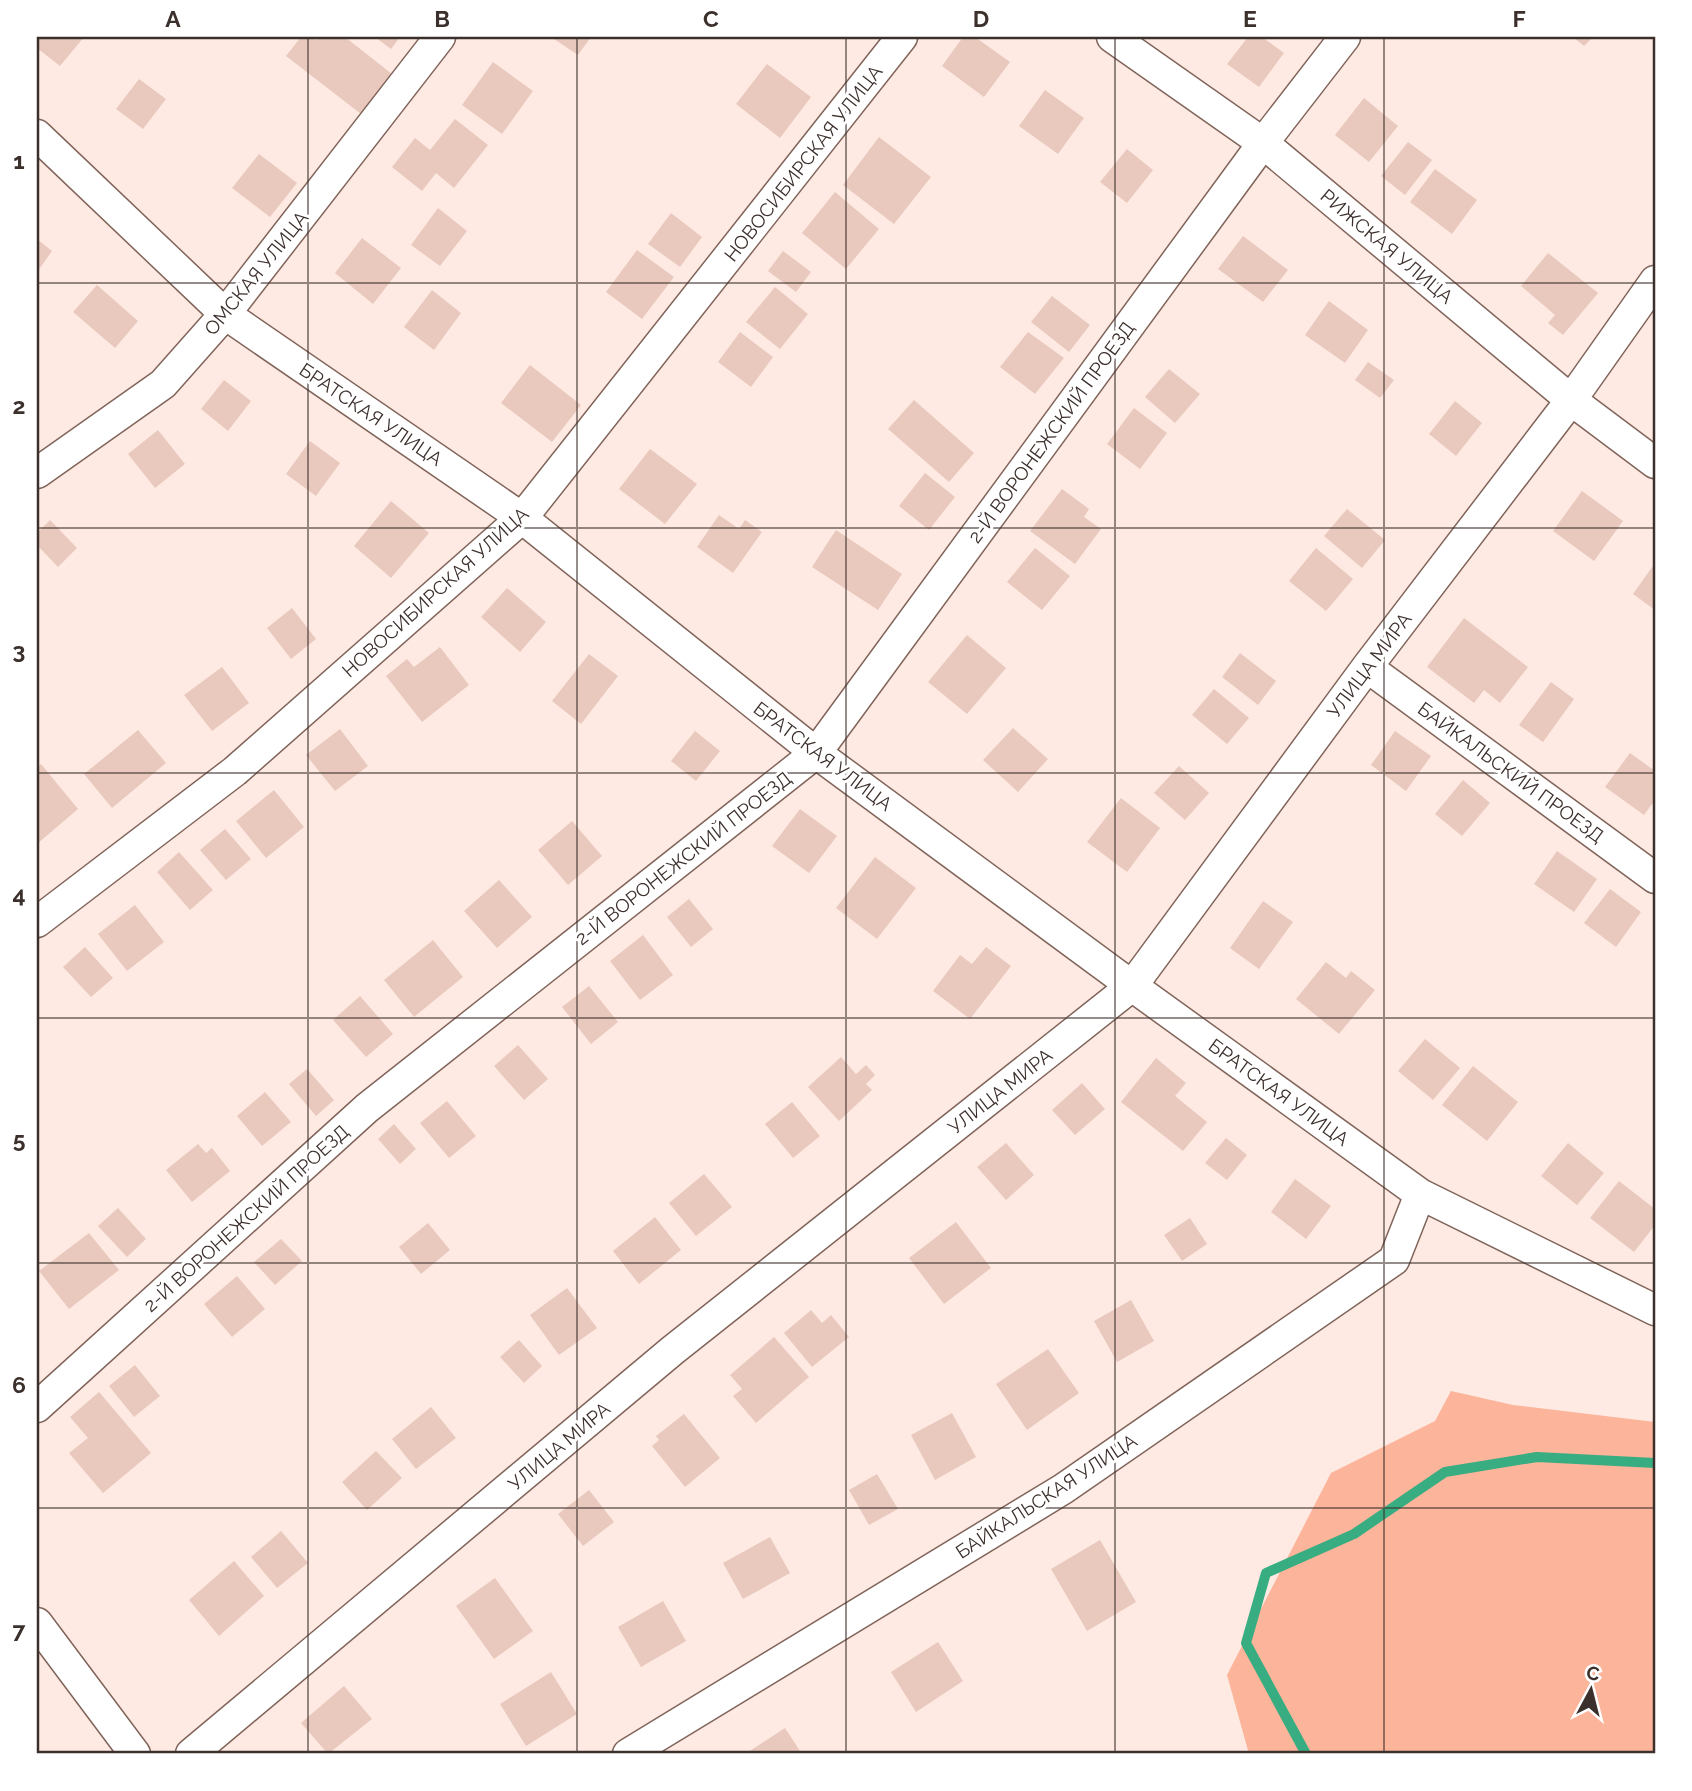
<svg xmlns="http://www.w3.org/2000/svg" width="1692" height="1791" font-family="Raleway,sans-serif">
	<rect width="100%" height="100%" fill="#feeae3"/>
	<path fill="#fcb49a" d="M1451 1391 1513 1405 1655 1422V1754H1249L1227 1675 1331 1473 1435 1421Z"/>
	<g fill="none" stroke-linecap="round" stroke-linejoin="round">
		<path stroke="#38ad81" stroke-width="10" d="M1306 1754 1246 1643 1266 1573 1354 1534 1445 1472 1537 1457 1655 1463"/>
	</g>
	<path fill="#e9c9bd" d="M38 37H84L60 66 37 48Z
		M301 37H313L316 40 318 37H345L392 74 361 114 286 56Z
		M375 37H400L391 49Z
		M551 37H591L578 55Z
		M963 37H975L1010 62 984 97 942 66Z
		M1248 37H1262L1284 53 1259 87 1227 64Z
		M1573 37H1593L1584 46Z
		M493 62 533 91 502 134 462 105Z
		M767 64 811 97 780 138 736 104Z
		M139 79 166 99 143 129 116 109Z
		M1045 90 1084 118 1058 154 1019 126Z
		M1364 98 1398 126 1369 162 1335 135Z
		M455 119 488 145 454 188 436 173 422 191 392 167 415 138 430 150Z
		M879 137 931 177 894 224 843 185Z
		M1408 142 1432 160 1405 195 1381 176Z
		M1127 149 1153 170 1127 203 1100 182Z
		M259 154 297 183 270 217 232 188Z
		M1435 169 1477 200 1452 234 1410 202Z
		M835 192 879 229 846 269 802 233Z
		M438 208 467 231 440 266 411 245Z
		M671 213 702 237 680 267 648 244Z
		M1243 236 1288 270 1263 302 1218 269Z
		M362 238 401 268 373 304 335 273Z
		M37 239 52 251 37 272Z
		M637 250 674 277 642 319 606 292Z
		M783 251 811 272 796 292 768 271Z
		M1548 253 1598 293 1563 335 1548 323 1555 315 1521 286Z
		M97 285 138 321 115 348 73 312Z
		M775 287 808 314 780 349 746 322Z
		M432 290 461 313 434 350 404 327Z
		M1052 296 1090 325 1069 352 1031 322Z
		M1329 301 1368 330 1345 363 1305 335Z
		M740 332 773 357 751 387 718 362Z
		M1028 332 1064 358 1035 394 1000 367Z
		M1368 362 1394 380 1380 398 1355 380Z
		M530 365 581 405 552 442 501 403Z
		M1169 369 1200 394 1175 423 1145 397Z
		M224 380 251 401 228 431 201 409Z
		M914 400 974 453 949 482 888 429Z
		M1455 401 1482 423 1456 456 1429 434Z
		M1134 408 1167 433 1140 469 1107 444Z
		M158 430 185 464 155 488 128 454Z
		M310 441 340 463 316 496 286 474Z
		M650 449 697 484 665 524 619 489Z
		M925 473 955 497 929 530 899 506Z
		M1062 489 1089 509 1084 517 1101 529 1075 564 1030 531Z
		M1582 491 1623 521 1594 561 1553 531Z
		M391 501 429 533 391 578 354 546Z
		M1347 509 1385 540 1362 568 1324 536Z
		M719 515 739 529 745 520 762 532 733 573 697 547Z
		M50 520 77 548 58 567 37 545V533Z
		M836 530 902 574 878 610 812 567Z
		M1035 548 1070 576 1042 610 1007 582Z
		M1316 548 1353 579 1326 611 1289 581Z
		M1655 563V610L1633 594Z
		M507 588 546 622 520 652 481 617Z
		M292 608 316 639 291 659 267 628Z
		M1464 618 1528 667 1500 703 1484 690 1474 703 1427 667Z
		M967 635 1006 668 967 714 928 682Z
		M440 647 469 685 422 722 386 676 407 659 414 667Z
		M1240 653 1276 681 1258 705 1222 677Z
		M589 654 618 676 581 724 552 701Z
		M222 667 249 703 212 731 184 695Z
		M1551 682 1574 699 1543 742 1519 725Z
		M1214 689 1249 718 1227 744 1192 715Z
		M1013 728 1048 759 1018 792 983 760Z
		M340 729 368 766 335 791 306 755Z
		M138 730 166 763 112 808 84 774Z
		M695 731 720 751 696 781 671 761Z
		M1395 731 1431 756 1406 791 1371 765Z
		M1630 753 1655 771V800L1644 815 1605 787Z
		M41 764 78 809 37 844V768Z
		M1179 766 1209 793 1185 820 1154 793Z
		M1463 780 1490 803 1462 836 1435 814Z
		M274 790 304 827 266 858 236 821Z
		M1121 798 1160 828 1127 872 1087 842Z
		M800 809 837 836 809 873 772 846Z
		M572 821 602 856 568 885 538 850Z
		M225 829 251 859 226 880 200 850Z
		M1557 851 1597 879 1574 912 1534 884Z
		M179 852 213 890 190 910 157 872Z
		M875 857 916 888 877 939 836 908Z
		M499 880 532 917 497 948 464 911Z
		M1610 889 1641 912 1616 947 1584 923Z
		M689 899 713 929 691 947 667 917Z
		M1263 901 1293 922 1259 969 1230 948Z
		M135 905 164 942 127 971 98 934Z
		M643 935 673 975 640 1000 610 961Z
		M433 940 463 977 414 1017 384 980Z
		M85 947 113 978 91 997 63 967Z
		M986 947 1011 966 970 1019 933 991 960 955 972 964Z
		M1326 962 1346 978 1351 971 1375 990 1339 1034 1296 999Z
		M589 986 618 1022 591 1044 562 1007Z
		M360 996 393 1034 366 1057 333 1020Z
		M1425 1039 1460 1068 1433 1100 1398 1071Z
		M518 1045 548 1079 524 1100 494 1066Z
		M841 1057 856 1074 866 1065 875 1075 866 1084 872 1090 839 1121 808 1087Z
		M1156 1058 1186 1083 1175 1096 1207 1122 1183 1151 1121 1102Z
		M1473 1066 1518 1102 1487 1141 1442 1105Z
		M307 1069 334 1100 316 1116 289 1084Z
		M1082 1083 1105 1109 1075 1135 1052 1110Z
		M265 1092 291 1122 262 1146 237 1116Z
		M447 1101 476 1136 449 1158 420 1123Z
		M792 1102 820 1136 793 1158 765 1124Z
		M394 1124 416 1149 400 1164 378 1139Z
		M1226 1138 1247 1155 1227 1180 1205 1163Z
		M1006 1143 1034 1175 1006 1200 977 1167Z
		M1568 1143 1604 1173 1577 1205 1541 1176Z
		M198 1144 206 1153 212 1148 230 1171 192 1202 166 1170Z
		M704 1174 732 1207 696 1236 669 1203Z
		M1295 1179 1331 1206 1306 1239 1271 1212Z
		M1619 1181 1655 1209V1225L1634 1252 1590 1218Z
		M118 1208 146 1239 127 1257 98 1226Z
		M655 1217 681 1250 639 1284 613 1251Z
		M1190 1218 1207 1244 1182 1261 1164 1235Z
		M956 1222 991 1268 944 1304 909 1258Z
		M428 1223 450 1250 421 1274 399 1247Z
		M89 1233 119 1270 69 1309 39 1271Z
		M281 1239 302 1261 275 1285 254 1262Z
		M237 1276 265 1309 232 1337 204 1304Z
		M567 1288 597 1328 559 1355 530 1315Z
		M1131 1300 1154 1341 1117 1362 1094 1321Z
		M811 1310 822 1323 831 1315 849 1337 812 1367 784 1333Z
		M774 1337 809 1377 756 1423 733 1396 742 1389 730 1375Z
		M519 1340 542 1366 524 1383 500 1357Z
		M1048 1349 1079 1393 1027 1430 996 1384Z
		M135 1365 160 1396 134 1417 109 1386Z
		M99 1392 151 1453 103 1493 69 1453 88 1438 70 1417Z
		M431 1407 456 1438 416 1469 392 1439Z
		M952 1413 976 1457 935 1480 911 1435Z
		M684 1414 720 1458 685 1487 652 1446 659 1440 656 1436Z
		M376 1451 402 1478 367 1510 342 1482Z
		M877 1474 898 1509 869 1525 849 1490Z
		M589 1490 614 1522 583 1546 558 1514Z
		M281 1531 308 1563 277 1588 251 1557Z
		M770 1537 790 1573 743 1599 723 1563Z
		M1100 1540 1136 1602 1087 1631 1051 1569Z
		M234 1561 264 1596 219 1636 189 1600Z
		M495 1578 533 1631 494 1659 456 1606Z
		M663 1601 686 1641 641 1667 618 1627Z
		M938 1642 963 1681 916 1712 891 1672Z
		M551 1672 577 1714 526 1746 500 1704Z
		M344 1686 372 1719 328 1754 301 1723Z
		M785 1728 802 1754H745Z"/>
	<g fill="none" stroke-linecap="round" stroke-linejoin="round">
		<defs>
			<path id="minor" d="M1112 37 1263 143 1571 400 1655 463
				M37 135 225 314 522 518 816 753 1132 986 1420 1194 1655 1310
				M37 473 163 384 225 314 440 37
				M1367 667 1655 878
				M37 922 235 771 522 518 902 37
				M37 1407 367 1108 816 753 1263 143 1345 37
				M37 1623 135 1754
				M191 1754 673 1350 1132 986 1367 667 1571 400 1655 281
				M628 1754 1063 1489 1394 1260 1420 1194"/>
		</defs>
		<use href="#minor" stroke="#80645a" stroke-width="33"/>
		<use href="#minor" stroke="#fff" stroke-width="30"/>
	</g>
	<path fill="none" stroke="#3c302c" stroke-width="2" stroke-opacity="0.55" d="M308 37V1754M577 37V1754M846 37V1754M1115 37V1754M1384 37V1754M37 283H1655M37 528H1655M37 773H1655M37 1018H1655M37 1263H1655M37 1508H1655"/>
	<g text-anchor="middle" stroke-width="6" stroke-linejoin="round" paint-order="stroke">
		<g font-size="19" fill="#3c302c" stroke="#fff">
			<text transform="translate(803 163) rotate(-52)" y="7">НОВОСИБИРСКАЯ УЛИЦА</text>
			<text transform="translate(1387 246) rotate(40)" y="7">РИЖСКАЯ УЛИЦА</text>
			<text transform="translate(256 273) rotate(-51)" y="7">ОМСКАЯ УЛИЦА</text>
			<text transform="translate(371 414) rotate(34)" y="7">БРАТСКАЯ УЛИЦА</text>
			<text transform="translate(1051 432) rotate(-54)" y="7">2-Й ВОРОНЕЖСКИЙ ПРОЕЗД</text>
			<text transform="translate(435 592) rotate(-42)" y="7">НОВОСИБИРСКАЯ УЛИЦА</text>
			<text transform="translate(1369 665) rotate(-53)" y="7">УЛИЦА МИРА</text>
			<text transform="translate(823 756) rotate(37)" y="7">БРАТСКАЯ УЛИЦА</text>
			<text transform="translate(1511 772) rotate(36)" y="7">БАЙКАЛЬСКИЙ ПРОЕЗД</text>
			<text transform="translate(683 858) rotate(-38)" y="7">2-Й ВОРОНЕЖСКИЙ ПРОЕЗД</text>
			<text transform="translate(1000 1091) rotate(-38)" y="7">УЛИЦА МИРА</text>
			<text transform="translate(1279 1092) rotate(36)" y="7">БРАТСКАЯ УЛИЦА</text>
			<text transform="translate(246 1218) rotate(-42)" y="7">2-Й ВОРОНЕЖСКИЙ ПРОЕЗД</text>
			<text transform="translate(559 1446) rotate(-40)" y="7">УЛИЦА МИРА</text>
			<text transform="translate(1046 1496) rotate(-33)" y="7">БАЙКАЛЬСКАЯ УЛИЦА</text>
		</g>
	</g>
	<rect width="1692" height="1791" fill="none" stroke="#ffffff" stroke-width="77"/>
	<g transform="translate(1591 1690) rotate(7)" stroke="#ffffff" stroke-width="5" paint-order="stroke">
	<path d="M0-5L12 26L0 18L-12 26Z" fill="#3c302c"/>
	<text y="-10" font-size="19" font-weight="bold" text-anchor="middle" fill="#3c302c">С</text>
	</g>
	<rect x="38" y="38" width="1616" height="1714" fill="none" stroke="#3c302c" stroke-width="2.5"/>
	<g font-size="23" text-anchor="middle" font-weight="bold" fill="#3c302c">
		<text x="173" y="27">A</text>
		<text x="442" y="27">B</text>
		<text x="711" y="27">C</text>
		<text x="981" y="27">D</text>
		<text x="1250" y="27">E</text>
		<text x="1519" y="27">F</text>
		<text x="19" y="169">1</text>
		<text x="19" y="414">2</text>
		<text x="19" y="659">3</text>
		<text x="19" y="903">4</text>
		<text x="19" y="1148">5</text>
		<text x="19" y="1393">6</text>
		<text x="19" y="1638">7</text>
	</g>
</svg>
